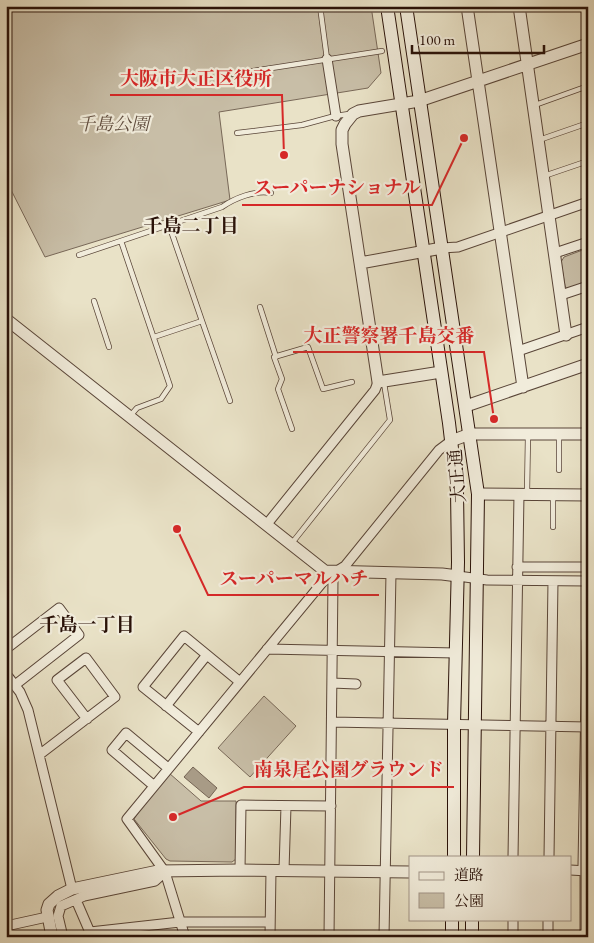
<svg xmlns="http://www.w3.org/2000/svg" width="594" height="943" font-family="'EB Garamond','Noto Serif JP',serif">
	<rect width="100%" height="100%" fill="#e9e2c7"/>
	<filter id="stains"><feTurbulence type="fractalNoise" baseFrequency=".004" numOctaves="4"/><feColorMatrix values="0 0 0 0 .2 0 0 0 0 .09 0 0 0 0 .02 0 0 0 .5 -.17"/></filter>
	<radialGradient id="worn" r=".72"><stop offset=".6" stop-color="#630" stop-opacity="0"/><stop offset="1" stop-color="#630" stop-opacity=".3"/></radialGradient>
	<path fill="#c8bea7" stroke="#786858" d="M6 6H371L381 73 368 88 219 112 230 200 45 257 6 180Z
		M588 248V281L567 289 565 286 561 262 564 257Z
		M264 696 296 726 250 777 218 748Z
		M169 773 201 801H236V859L232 862 170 861 166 859 134 819 138 813Z"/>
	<path fill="#a89b86" stroke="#756454" d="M193 767 217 788 209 798 184 777Z"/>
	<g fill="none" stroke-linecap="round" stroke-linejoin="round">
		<defs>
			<path id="service" d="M320 6 327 59
				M233 74 382 51
				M535 105 588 86
				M237 133 302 125 335 116 349 114
				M539 140 588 123
				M544 176 588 161
				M169 225 202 321
				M121 241 170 386 161 399 137 408 130 416
				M79 255 222 207C235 198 255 190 271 193
				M94 301 109 347
				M260 307 276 357
				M154 337 202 321 230 401
				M292 429 278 389 282 379 274 357 308 347 323 389 352 382
				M559 470V434
				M527 493 528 435
				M553 527V496
				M292 543 390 420 384 383"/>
			<path id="minor" d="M327 59 336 116
				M442 248 458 247 588 202
				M555 253 588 242
				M561 295 588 286
				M518 351 588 327
				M267 524 375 390 378 382
				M517 567H588
				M458 576 487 580 588 581
				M6 649 59 608 79 635 15 685
				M267 649 456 653
				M6 674 20 692 28 710 72 889
				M332 683 356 684
				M166 706 206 656
				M332 722 588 727
				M199 732 143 687 184 636 240 682
				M39 755 115 697 86 658 57 680 87 719
				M153 785 112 750 126 733 168 768
				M513 857 519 494
				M549 857 553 581
				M240 870 241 805 331 806
				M284 870 286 806
				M570 870 588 871
				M76 900 92 937
				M6 926 47 917
				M90 932 180 922H270
				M63 937 58 916 61 906 84 896 155 881 165 872
				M185 937 165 872 127 819 326 578 345 566 439 450 451 441
				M270 937 271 870
				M329 937 333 580 336 573
				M384 937 391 573
				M513 937V919
				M548 937V919"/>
			<path id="tertiary" d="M467 6 523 387
				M519 6 566 335
				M360 263 442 248
				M6 319 325 571 442 574 458 576
				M441 372 378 382 342 144V130L345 124 353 114 359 111 419 101 588 44
				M466 406 588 364
				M451 441 470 434H588
				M478 494 588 495
				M52 937 47 910 49 904 58 896 72 889 158 871 240 870 410 872
				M586 937V871L584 866 588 641"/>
			<path id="secondary" d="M387 6 449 423 457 491 458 562 454 724V857
				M406 6 478 494 473 857
				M452 937V919
				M472 937V919"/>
		</defs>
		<use href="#service" stroke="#594538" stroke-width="6"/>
		<use href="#minor" stroke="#594538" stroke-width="11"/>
		<use href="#tertiary" stroke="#594538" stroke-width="13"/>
		<use href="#secondary" stroke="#291108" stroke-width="14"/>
		<use href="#service" stroke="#f1ecdb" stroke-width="4.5"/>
		<use href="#minor" stroke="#f1ecdb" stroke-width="9"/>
		<use href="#tertiary" stroke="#f1ecdb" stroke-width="11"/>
		<use href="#secondary" stroke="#f1ecdb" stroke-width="12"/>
	</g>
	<g text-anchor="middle" stroke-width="4.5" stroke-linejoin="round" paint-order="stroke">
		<g font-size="18" font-style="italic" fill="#614e40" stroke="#f1ecdb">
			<text x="113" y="130">千島公園</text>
		</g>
		<g font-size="18" fill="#291108" stroke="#f1ecdb">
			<text transform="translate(457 476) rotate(-95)" y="6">大正通</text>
		</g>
		<g font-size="19" font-weight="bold" fill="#291108" stroke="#f1ecdb">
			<text x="191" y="232">千島二丁目</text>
			<text x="87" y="631">千島一丁目</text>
		</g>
	</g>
	<path fill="none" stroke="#d62828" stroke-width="2" d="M284 155L282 95H110M464 138L432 205H242M494 419L484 352H293M177 529L208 595H379M173 817L244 787H454"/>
	<g fill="#d62828" stroke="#f1ecdb" stroke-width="2">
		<circle cx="284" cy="155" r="5"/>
		<circle cx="464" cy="138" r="5"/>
		<circle cx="494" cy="419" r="5"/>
		<circle cx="177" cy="529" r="5"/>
		<circle cx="173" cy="817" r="5"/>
	</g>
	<g font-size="19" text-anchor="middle" font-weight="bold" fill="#d62828" stroke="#f1ecdb" stroke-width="4.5" stroke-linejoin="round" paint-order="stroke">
		<text x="196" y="85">大阪市大正区役所</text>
		<text x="337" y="194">スーパーナショナル</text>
		<text x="389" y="342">大正警察署千島交番</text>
		<text x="294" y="585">スーパーマルハチ</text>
		<text x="349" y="776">南泉尾公園グラウンド</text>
	</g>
	<rect width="594" height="943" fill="none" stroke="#e9e2c7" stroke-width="25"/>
	<rect x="8" y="8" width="579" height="928" fill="none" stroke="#291108" stroke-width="2.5"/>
	<rect x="12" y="12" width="569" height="918" fill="none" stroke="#291108"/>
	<rect x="409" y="856" width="162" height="65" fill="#f1ecdb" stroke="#a19487"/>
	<rect x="419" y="872" width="25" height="8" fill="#f1ecdb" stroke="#a19487"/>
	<text x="454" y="880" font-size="15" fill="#291108">道路</text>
	<rect x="419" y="893" width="25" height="15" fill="#c8bea7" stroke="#a19487"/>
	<text x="454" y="906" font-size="15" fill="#291108">公園</text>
	<path d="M412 45v8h132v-8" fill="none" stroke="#291108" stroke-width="2.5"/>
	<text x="419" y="45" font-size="15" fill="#291108" stroke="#f1ecdb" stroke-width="4" paint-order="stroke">100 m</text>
	<rect width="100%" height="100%" filter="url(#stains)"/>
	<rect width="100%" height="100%" fill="url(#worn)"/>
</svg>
